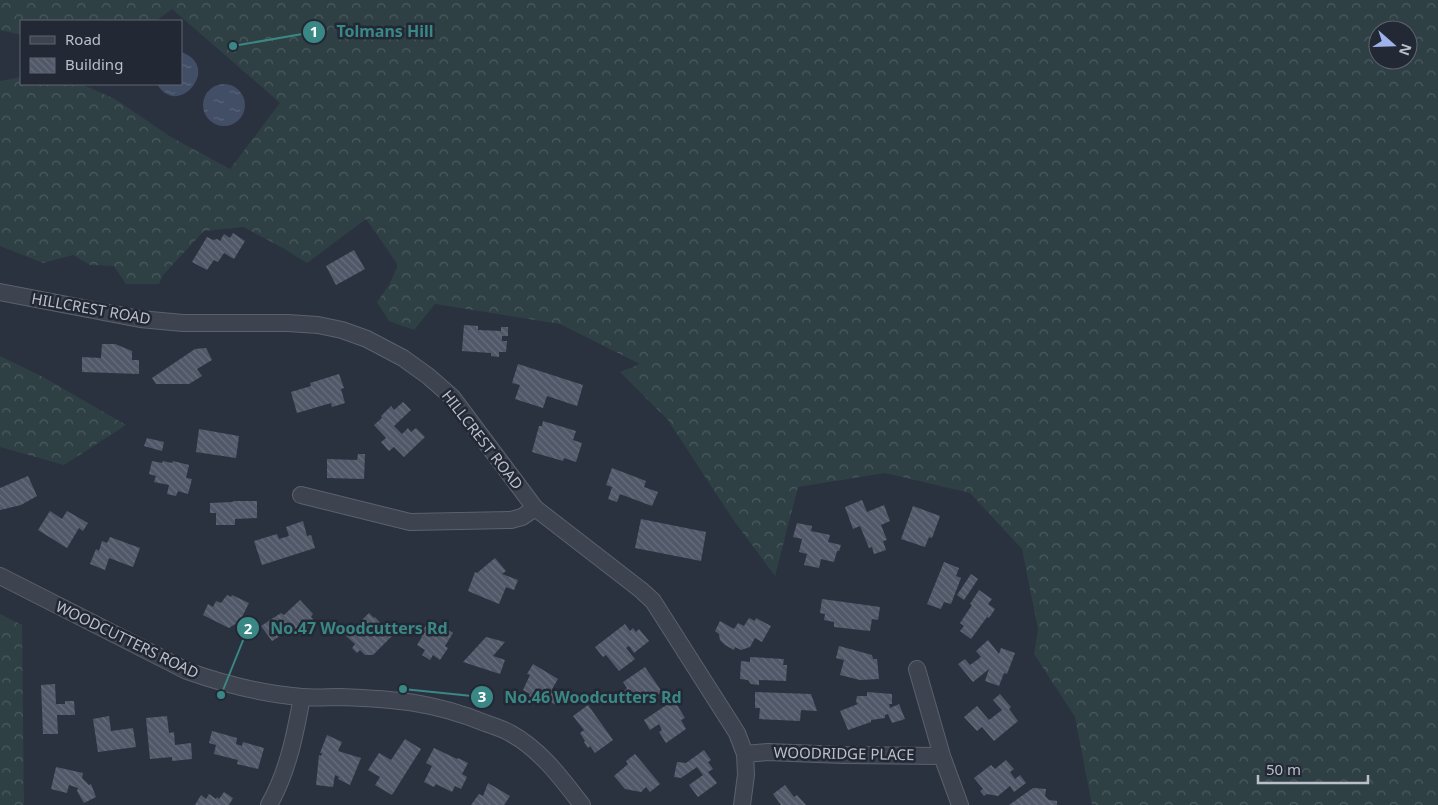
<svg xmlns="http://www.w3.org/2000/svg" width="1438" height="805" font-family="'Noto Sans',sans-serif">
	<defs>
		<pattern id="forest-crowns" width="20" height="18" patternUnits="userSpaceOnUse" patternTransform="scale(1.25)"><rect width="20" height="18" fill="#2f4044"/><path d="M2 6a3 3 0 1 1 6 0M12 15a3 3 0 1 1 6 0" fill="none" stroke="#4b5a5e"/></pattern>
		<pattern id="water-ripples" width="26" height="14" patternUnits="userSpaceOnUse" patternTransform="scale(1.25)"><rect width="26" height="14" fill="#424d66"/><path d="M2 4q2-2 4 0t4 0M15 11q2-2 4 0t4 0" fill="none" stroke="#5b657b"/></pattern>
		<pattern id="building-back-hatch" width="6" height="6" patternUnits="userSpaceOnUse" patternTransform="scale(1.25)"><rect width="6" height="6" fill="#515868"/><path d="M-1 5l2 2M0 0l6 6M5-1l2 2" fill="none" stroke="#686e7c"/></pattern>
	</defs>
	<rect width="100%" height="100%" fill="#2a313f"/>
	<path fill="url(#forest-crowns)" fill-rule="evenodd" d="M0 0H1438V805H1092L1075 717 1034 654 1038 629 1022 549 970 493 885 473 798 487 775 576 732 518 668 420 620 372 640 364 560 324 435 304 414 330 389 321 377 302 389 285 398 265 366 219 307 263 283 248 243 227 204 231 163 275 159 284H126L114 266 90 265 73 255 43 263 0 246V81L21 77V84H81L115 99 171 137 230 169 280 103 172 9 156 21H21V35L0 30ZM1378 30H1408V60H1378Z
		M0 356 43 377 126 425 64 465 0 447Z
		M0 614 22 625 24 805H0Z"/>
	<path fill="url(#water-ripples)" d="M181 52C223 66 178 120 157 84H181Z
		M203 105a21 21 0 1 1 42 0a21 21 0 1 1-42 0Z"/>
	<path fill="url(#building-back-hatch)" d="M233 233 245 241 234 259 224 253 218 262 214 260 207 270 192 262 207 237 213 240 217 239 220 241 224 234 230 238Z
		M354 250 365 269 336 285 326 266Z
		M464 325 478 326V330L501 331V327H508V336H502V341H507L506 352H499V357L491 356V353L462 351Z
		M102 344H115L132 351V360H139V374L82 372V357L101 358Z
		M206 348 212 360 197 369 202 376 189 384H156L152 378 195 349Z
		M518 364 583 385 577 406 547 396 543 408 515 399 520 385 512 383Z
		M339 374 344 388 341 389 345 403 332 407 331 403 297 413 291 392 311 386 310 383Z
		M403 402 411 410 394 426 402 434 408 428 411 432 416 428 425 437 404 457 394 447 389 451 381 442 386 438 374 425 382 418 381 416 391 406 394 410Z
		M543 421 576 431 573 440 582 443 576 462 564 458 563 461 532 452 539 426H542Z
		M199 429 239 436 236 458 196 452Z
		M147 438 164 442 162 451 144 446Z
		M358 454H365L364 479 327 478V459L357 460Z
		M152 461 162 463 163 461 172 463 173 461 189 465 186 478 192 479 188 494 178 491 176 496 167 494 169 485 154 482 156 476 149 474Z
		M612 468 646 481 644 487 658 492 652 506 620 494 617 502 608 499 612 487 606 485Z
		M28 476 37 496 21 505 0 510V488Z
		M862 500 867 512 884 505 890 521 881 525 887 540 883 541 886 550 874 554 872 547 869 548 860 526 853 529 845 507Z
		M233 501H257V518L235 519V525H216V513H210V503L233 502Z
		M913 506 940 516 932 538 929 537 925 547 901 539Z
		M50 511 62 519 67 511 88 523 83 531 79 528 67 548 38 530Z
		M641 519 706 532 701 561 635 548Z
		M303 521 307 536 311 535 315 548 262 565 254 541 277 534 279 539 289 536 286 527Z
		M797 523 812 526 811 531 830 535 828 542 841 545 839 551H837L834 562 821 559 819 568 804 565 807 554 799 552 802 539 793 537Z
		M110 537 140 548 133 567 109 558 105 570 90 564 96 549 99 551 102 541 107 543Z
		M495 558 506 571 502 574 518 580 514 590 506 587 499 604 468 591 475 572 477 573Z
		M944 562 959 568 956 576 961 578 951 604 944 602 941 609 927 604Z
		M971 574 978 579 964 600 957 595Z
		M979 590 992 599 988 604 995 609 989 618 987 617 971 639 960 631 964 626 960 623 972 605 970 604Z
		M227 595 231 597 232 595 249 603 240 621 229 628 203 615 208 604 213 607 216 601 221 603Z
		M822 599 880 607 878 620 872 619 870 631 834 627V622L824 620 825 614 820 613Z
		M300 600 313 614 311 617 315 621 299 635 293 628 272 641 261 626 281 613 284 615Z
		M369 613 374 618 375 617 392 636 373 655H365L360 650 357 653 352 648 355 644 346 636Z
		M749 618 755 621 756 618 771 626 762 642 755 638 750 647 741 650 735 647 734 650 725 645 720 640 719 634 715 631 720 621 734 629 738 623 744 626Z
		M428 622 435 626 437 623 453 633 445 646 448 648 440 660 433 655 430 660 422 655 425 650 417 645 422 637 420 635Z
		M625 624 630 631 633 628 636 632 639 629 649 641 634 653 629 646 626 648 635 659 619 671 606 655 603 657 595 647Z
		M486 637 505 642 493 656 505 660 500 674 463 662Z
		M988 640 999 654 1001 648 1015 653 1007 674 1004 673 999 686 985 681 989 669 973 682 958 664 965 659 970 665 981 657 976 651Z
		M839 646 872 655 873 659H877L879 679 860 680 840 675 844 660 836 658Z
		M750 657 784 659 783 665H787L786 681 759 680V685L751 684 748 680 740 679 741 661 750 662Z
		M533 664 558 679 552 689 563 695 556 705 543 697 539 703 529 696 530 694 523 690 530 675 527 674Z
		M645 667 662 692 643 705 640 700 633 704 624 691 627 688 623 682Z
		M55 684 56 704H65V701H74L75 715H57L58 734H43L41 685Z
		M755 692 811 694 817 711 801 710 800 721 759 719 760 708H755Z
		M867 692 892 694V704H889L890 708 899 704 905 719 892 723 888 714 885 715V718L871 720V722L848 730 840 711 858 704 856 702 857 696H867Z
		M1000 694 1011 707 1009 709 1018 721 994 741 982 727 977 731 964 717 977 706 989 720 1002 710 993 700Z
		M674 700 685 718 681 720 686 729 666 743 659 732 662 730 659 724 650 730 644 720Z
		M588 705 613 740 595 753 590 746 588 748 584 742 585 741 580 733 584 730 573 716Z
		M109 716 111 731 133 728 136 747 98 752 93 719Z
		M167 716 169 733 174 732 175 745 191 743 192 759 172 761V757L150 759 146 718Z
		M212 731 237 738 236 744 242 746 243 742 264 748 258 769 237 764 238 760 214 754 216 745 209 743Z
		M327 735 342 742 338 751 361 758 350 785 338 779 339 777 335 775 333 787 316 785 319 755 321 756 322 753H320Z
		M405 739 421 749 392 795 375 785 380 777 368 770 379 753 391 760Z
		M434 748 457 759 458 758 468 763 462 774 467 777 461 789 455 786 452 792 436 784 434 787 424 782 432 766 426 763Z
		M704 750 711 760 708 762 713 769 708 772 717 783 698 797 689 785 703 775 697 767 681 778 674 777 677 762 686 763Z
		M635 754 660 784 650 792 646 787 641 792 625 789 614 776 628 764 626 761Z
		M1006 760 1014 769 1010 772 1015 779 1020 775 1026 783 1014 792 1010 786 998 796 987 794 984 796 980 791 983 789 974 778 991 765 995 769Z
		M56 767 83 773 82 778 89 785 91 784 96 797 84 803 77 791 78 788 69 785 67 793 51 789Z
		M488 783 510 796 504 805H471L479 794 483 796Z
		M785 785 794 797 797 795 806 805H781L773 794Z
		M1033 788 1046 789 1045 796 1049 800 1057 801V805H1009Z
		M224 792 233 798 229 805H195L201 795 206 799 209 794 216 799 217 797 219 799Z"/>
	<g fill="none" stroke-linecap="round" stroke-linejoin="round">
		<defs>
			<path id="minor" d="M0 292 140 319 183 323H288L318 325 342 330 367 339 403 358 428 376 452 397 535 508 641 590 653 601 737 733 745 754 746 775 742 805
				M301 495 410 522 511 520 522 517 535 508
				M0 576 187 671C224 684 263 694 302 697 315 698 328 697 340 697 395 699 434 702 485 723 494 726 503 729 510 733 540 749 562 779 582 805
				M917 669 942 756 960 805
				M745 754 768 752 843 755 942 756
				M269 805C288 771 295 735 302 697"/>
		</defs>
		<use href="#minor" stroke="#5c616d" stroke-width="18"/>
		<use href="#minor" stroke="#3e4350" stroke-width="16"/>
	</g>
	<g text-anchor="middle" stroke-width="5" stroke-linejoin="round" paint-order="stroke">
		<g font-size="15" fill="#bbbfca" stroke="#232835">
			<text transform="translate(91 309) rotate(10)" y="5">HILLCREST ROAD</text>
			<text transform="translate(482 440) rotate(52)" y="5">HILLCREST ROAD</text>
			<text transform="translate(127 640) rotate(26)" y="5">WOODCUTTERS ROAD</text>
			<text transform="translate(844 754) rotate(1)" y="5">WOODRIDGE PLACE</text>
		</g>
	</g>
	<path fill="none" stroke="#3a8885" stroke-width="2" d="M233 46L314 32M221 695L248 628M403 689L482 697"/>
	<g fill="#3a8885" stroke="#232835" stroke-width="2">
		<circle cx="233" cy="46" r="5"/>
		<circle cx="221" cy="695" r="5"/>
		<circle cx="403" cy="689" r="5"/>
		<circle cx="314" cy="32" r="12"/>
		<circle cx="248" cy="628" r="12"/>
		<circle cx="482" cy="697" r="12"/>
	</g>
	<g font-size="15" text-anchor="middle" font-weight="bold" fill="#fff">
		<text x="314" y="37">1</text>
		<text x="248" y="634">2</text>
		<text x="482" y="702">3</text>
	</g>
	<g font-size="16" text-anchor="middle" font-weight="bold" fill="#3a8885" stroke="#232835" stroke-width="5" stroke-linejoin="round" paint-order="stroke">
		<text x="385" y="37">Tolmans Hill</text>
		<text x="359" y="634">No.47 Woodcutters Rd</text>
		<text x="593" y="703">No.46 Woodcutters Rd</text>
	</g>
	<rect x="20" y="20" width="162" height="65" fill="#232835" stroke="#606471"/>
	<rect x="30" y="36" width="25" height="8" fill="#3e4350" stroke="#606471"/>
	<text x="65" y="45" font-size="15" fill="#bbbfca">Road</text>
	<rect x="30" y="58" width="25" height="15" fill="url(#building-back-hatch)" stroke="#606471"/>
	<text x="65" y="70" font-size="15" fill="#bbbfca">Building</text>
	<g transform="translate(1393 45) rotate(110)"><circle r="24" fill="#232835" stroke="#606471"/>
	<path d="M0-4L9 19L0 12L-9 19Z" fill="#9eb3ec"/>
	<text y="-8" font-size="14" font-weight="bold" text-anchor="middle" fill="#bbbfca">N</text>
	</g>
	<path d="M1258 775v8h110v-8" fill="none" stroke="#bbbfca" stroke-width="2.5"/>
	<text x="1266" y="775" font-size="15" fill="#bbbfca" stroke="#232835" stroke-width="4" paint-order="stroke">50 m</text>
</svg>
